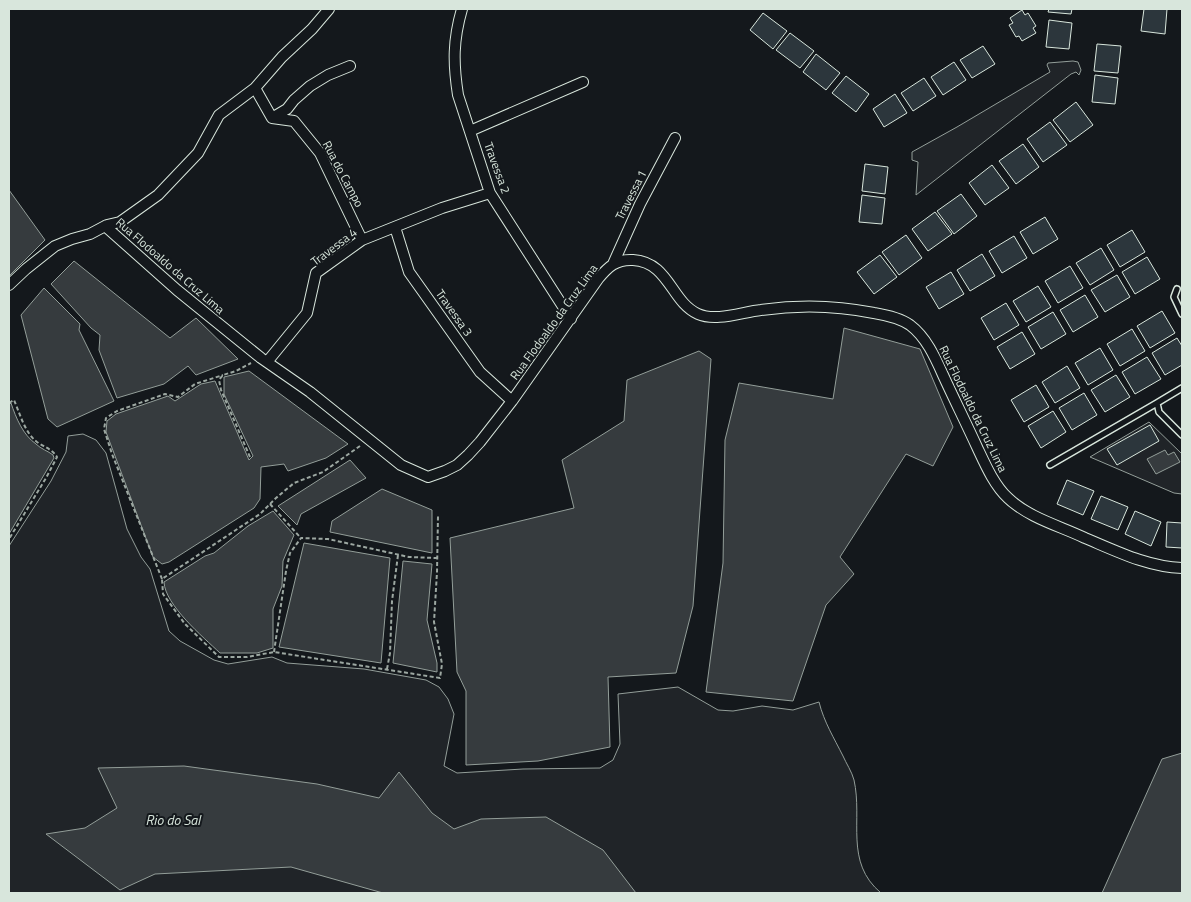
<svg xmlns="http://www.w3.org/2000/svg" width="1191" height="902" font-family="'Titillium Web',sans-serif">
	<rect width="100%" height="100%" fill="#14181c"/>
	<path fill="#202428" stroke="#939e99" d="M1073 61 1078 62 1081 70 1079 75 1076 72 1071 74 916 195 918 162 912 160V152L957 127 1050 72 1047 65 1048 63Z
		M1149 422 1182 454V494L1174 493 1090 457Z
		M83 434 96 440 106 453 127 529 141 557 150 569 169 631 180 641 214 660 228 664 272 657 287 663 364 669 426 680 439 687 448 699 454 714 444 766 457 773 523 769 600 768 613 760 620 744 618 694 678 687 718 710 733 711 762 706 793 710 819 702C824 722 834 738 843 756 846 763 852 772 854 780 863 820 844 862 881 893H9V546L51 481 66 452 68 436Z"/>
	<path fill="#363b3e" stroke="#939e99" d="M9 190 45 240 9 276Z
		M74 261 170 338 196 318 238 359 196 375 188 366 164 384 117 398 99 350 100 335 91 328 51 284Z
		M44 288 80 324 79 330 114 401 57 427 48 419 21 315Z
		M844 328 920 349 953 427 933 466 906 454 840 557 854 574 826 605 793 701 706 692 723 563 725 440 739 383 833 399Z
		M699 351 711 359 693 606 676 673 608 677 610 747 538 761 466 765V691L457 672 450 538 574 508 562 460 624 421 627 380Z
		M249 371 348 444 326 458 288 471 284 464 261 467 260 499 254 508 169 562 162 564 153 557 106 432 107 421 116 414 168 396 175 401 201 384 215 381 249 460 253 456 224 394V377Z
		M11 403C16 418 23 435 36 444 41 449 48 451 53 455L54 458 9 534V405Z
		M1165 450 1168 455 1174 452 1180 462 1156 474 1147 459Z
		M350 460 366 478 301 514 297 525 278 506Z
		M382 489 432 510V553L330 532 332 521Z
		M273 511 294 535 283 561 282 586 273 609V648L257 653H220C203 637 165 605 164 582L205 556 214 553 248 526Z
		M304 543 390 558 381 663 279 647Z
		M403 561 432 564 427 620 437 663V672L393 663Z
		M1182 753V893H1102L1162 759Z
		M184 766 317 784 379 798 399 772 432 813 454 829 481 819 546 817 603 850 636 893H383L291 867 155 874 120 890 46 834 85 828 117 808 98 768Z"/>
	<path fill="#2c363c" stroke="#d8e6dc" d="M1049 9H1072L1071 14 1048 12Z
		M1144 9H1167L1165 34 1141 31Z
		M1022 10 1025 15 1028 13 1036 26 1033 28 1036 33 1022 41 1019 36 1016 37 1009 25 1013 23 1010 18Z
		M763 13 787 31 773 49 750 30Z
		M1049 20 1072 23 1069 49 1046 47Z
		M790 33 814 51 800 68 776 50Z
		M1097 44 1121 46 1118 73 1094 71Z
		M983 46 995 64 972 78 960 60Z
		M816 54 840 73 826 90 803 72Z
		M954 62 966 80 943 95 931 77Z
		M1095 75 1118 78 1115 104 1092 102Z
		M846 76 869 94 856 112 832 93Z
		M924 78 936 96 913 111 901 93Z
		M895 94 907 113 884 127 873 109Z
		M1076 102 1093 125 1070 142 1053 120Z
		M1050 122 1067 145 1043 162 1027 139Z
		M1023 144 1039 167 1016 184 999 161Z
		M865 164 888 167 885 194 862 191Z
		M992 165 1009 188 985 205 969 183Z
		M961 194 977 216 954 234 937 211Z
		M862 195 885 198 882 224 859 222Z
		M935 212 952 234 928 251 912 229Z
		M1045 217 1058 239 1033 254 1020 232Z
		M1132 230 1145 252 1120 267 1107 245Z
		M906 235 922 258 899 275 882 252Z
		M1014 236 1027 258 1002 273 989 251Z
		M1101 248 1114 270 1090 285 1076 263Z
		M982 254 995 276 970 291 957 270Z
		M880 255 897 277 874 294 857 272Z
		M1147 257 1160 279 1135 294 1122 272Z
		M1070 266 1083 288 1058 303 1045 281Z
		M951 272 964 294 939 309 926 287Z
		M1117 275 1130 297 1105 312 1091 290Z
		M1038 286 1051 307 1026 322 1013 301Z
		M1085 295 1098 317 1073 332 1060 310Z
		M1006 303 1019 325 994 340 981 318Z
		M1162 311 1175 333 1150 348 1137 326Z
		M1053 312 1066 334 1041 349 1028 327Z
		M1132 329 1145 351 1120 366 1107 344Z
		M1022 332 1035 354 1010 369 997 347Z
		M1177 338 1182 346V365L1165 375 1152 353Z
		M1100 348 1113 370 1088 385 1075 363Z
		M1147 357 1161 379 1135 394 1122 372Z
		M1067 366 1080 388 1055 403 1042 382Z
		M1116 375 1130 397 1105 412 1091 390Z
		M1036 385 1049 407 1024 422 1011 400Z
		M1084 393 1097 415 1072 430 1059 408Z
		M1053 411 1066 432 1041 448 1028 426Z
		M1150 425 1159 441 1117 465 1107 449Z
		M1067 480 1094 491 1083 515 1057 504Z
		M1101 496 1128 507 1118 530 1091 519Z
		M1135 511 1161 522 1151 546 1125 534Z
		M1167 522 1182 523V548L1166 547Z"/>
	<g fill="none" stroke-linecap="round" stroke-linejoin="round">
		<defs>
			<path id="service" d="M1177 289 1174 297 1182 314
				M1182 388 1157 403 1159 412 1182 435
				M1050 465 1157 403"/>
			<path id="minor" d="M462 9C453 40 453 63 458 95L490 193 571 319
				M255 88 272 118 294 121 320 153 362 240
				M272 118 287 109 294 100 310 86 328 75 350 66
				M470 131 583 82
				M105 226 177 290 261 358 310 392 401 465 428 477 445 471 457 465 468 455 480 442 512 401 598 279C608 267 616 259 633 260 669 262 671 302 698 314 716 322 742 312 761 310 801 304 835 305 874 313 886 315 900 318 910 325 926 337 935 357 943 375 954 399 966 423 977 447 985 464 994 485 1008 498 1029 518 1060 526 1085 538 1116 551 1148 567 1182 568
				M395 227 409 272 480 372 512 401
				M613 264 640 204 675 138
				M9 285 26 269 55 246 72 239 90 234 107 225 120 222 158 195 198 153 219 115 255 88 282 57 312 29 329 9
				M267 362 307 313 316 273 362 240 442 208 490 193"/>
		</defs>
		<use href="#service" stroke="#d8e6dc" stroke-width="8"/>
		<use href="#minor" stroke="#d8e6dc" stroke-width="12"/>
		<path stroke="#9da8a2" stroke-width="2" stroke-dasharray="4 2.5" stroke-linecap="butt" d="M9 403 14 400C20 414 25 433 37 442 44 447 52 449 57 457L46 478 9 539
			M360 446 323 472 294 483 276 498 260 514 162 579 163 594 185 624 219 657H247L274 652 440 678 442 664 434 622 437 572 438 516
			M250 457 221 390 219 380 223 375 236 371 251 363
			M270 504 300 537
			M162 579 112 454 104 429 106 418 117 411 165 394 178 397 195 384 223 375
			M274 652 286 571 290 553 301 538 328 539 409 557 437 558
			M387 669 390 653 392 601 398 555"/>
		<use href="#service" stroke="#14181c" stroke-width="5"/>
		<use href="#minor" stroke="#14181c" stroke-width="10"/>
	</g>
	<g text-anchor="middle" stroke-width="4" stroke-linejoin="round" paint-order="stroke">
		<g font-size="12" fill="#d8e6dc" stroke="#14181c">
			<text transform="translate(497 168) rotate(70)" y="4">Travessa 2</text>
			<text transform="translate(343 174) rotate(62)" y="4">Rua do Campo</text>
			<text transform="translate(631 195) rotate(-63)" y="4">Travessa 1</text>
			<text transform="translate(334 247) rotate(-37)" y="4">Travessa 4</text>
			<text transform="translate(170 266) rotate(41)" y="4">Rua Flodoaldo da Cruz Lima</text>
			<text transform="translate(454 313) rotate(55)" y="4">Travessa 3</text>
			<text transform="translate(554 322) rotate(-54)" y="4">Rua Flodoaldo da Cruz Lima</text>
			<text transform="translate(973 409) rotate(64)" y="4">Rua Flodoaldo da Cruz Lima</text>
		</g>
		<g font-size="14" font-style="italic" fill="#d8e6dc" stroke="#14181c">
			<text x="173" y="825">Rio do Sal</text>
		</g>
	</g>
	<rect width="1191" height="902" fill="none" stroke="#d8e6dc" stroke-width="20"/>
</svg>
